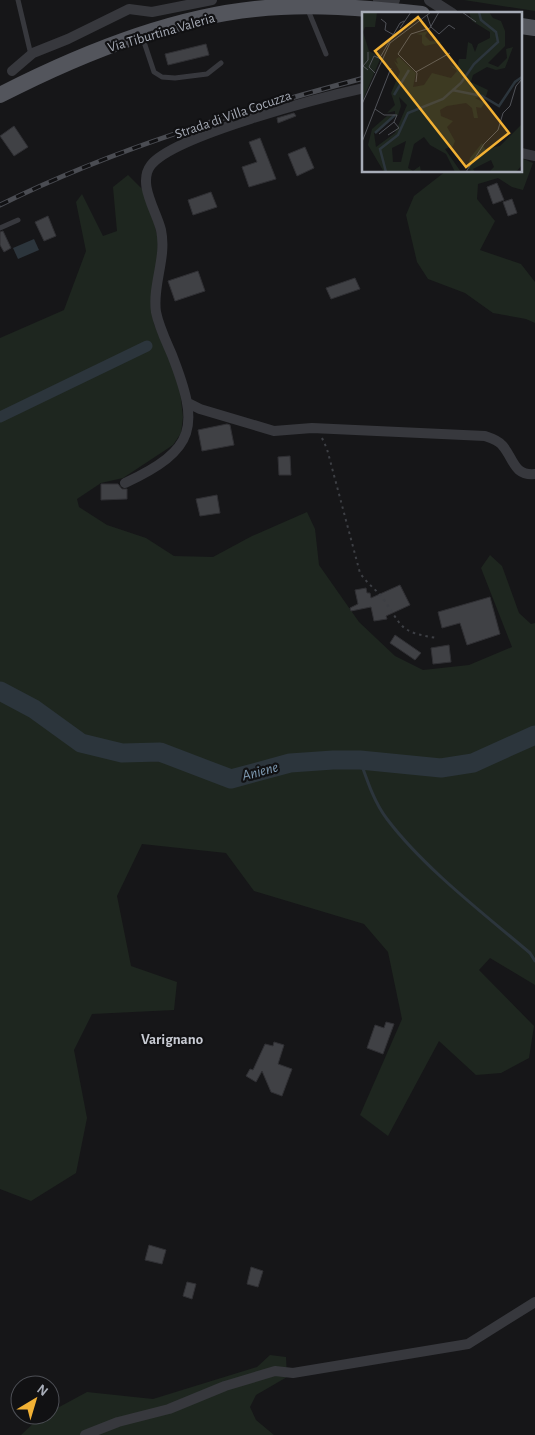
<svg xmlns="http://www.w3.org/2000/svg" width="535" height="1435" font-family="'Alegreya Sans',sans-serif">
	<rect width="100%" height="100%" fill="#161618"/>
	<path fill="#1e261f" d="M464 0H535V11Z
		M521 158 533 163 523 190 512 187 498 178 478 184 477 199 495 221 480 250 521 264 535 282V323L526 319 493 313 465 293 428 279 417 262 406 215 414 196 446 171H521Z
		M128 175 147 194 158 239 157 271 151 298 154 324 179 382 183 417 181 433 173 445 123 478 101 483 77 499 79 507 107 525 146 538 174 556 213 557 252 536 307 512 315 529 319 565 359 622 395 656 423 670 469 665 512 647 481 568 490 555 502 566 519 613 531 624 535 623V985L490 958 479 970 534 1026 529 1058 501 1073 476 1075 439 1041 388 1136 360 1115 402 1019 388 952 364 924 254 891 226 853 142 844 117 896 131 966 177 982 174 1010 92 1014 74 1050 87 1118 76 1173 31 1201 0 1189V338L64 310 86 251 76 202 82 194 103 236 117 231 113 187Z
		M270 1355 286 1357 287 1377 256 1395 250 1407 256 1420 274 1435H21L38 1419 50 1415V1412L87 1392 153 1399 257 1367Z"/>
	<path fill="#2c353c" d="M34 239 39 250 18 259 13 248Z"/>
	<g fill="none" stroke-linecap="round" stroke-linejoin="round">
		<path stroke="#2c353c" stroke-width="3" d="M360 760C367 780 374 802 387 819 424 868 483 913 530 953L535 961"/>
		<path stroke="#2c353c" stroke-width="11" d="M0 417 147 346"/>
		<path stroke="#2c353c" stroke-width="19" d="M0 691 34 709 81 743 122 753 160 752 231 779 290 763 333 760H360L441 768 473 763 535 735"/>
	</g>
	<path fill="#404145" stroke="#303034" d="M206 44 209 55 168 65 165 54Z
		M294 113 296 116 278 123 277 118Z
		M14 126 28 147 14 156 0 136Z
		M260 138 276 179 249 187 242 167 257 162 249 142Z
		M305 147 314 168 297 176 288 154Z
		M497 183 504 200 493 204 487 187Z
		M211 192 217 207 193 215 188 200Z
		M512 199 517 213 508 216 503 202Z
		M48 216 56 236 44 241 35 222Z
		M3 231 11 248 4 252 0 245V232Z
		M198 271 205 291 175 301 168 281Z
		M355 278 360 289 331 299 326 288Z
		M227 424 230 425 234 445 202 451 198 430Z
		M290 456 291 475H279L278 457Z
		M101 484H118L122 489H127V499L101 500Z
		M217 495 220 513 200 516 196 499Z
		M400 585 410 605 386 616 387 619 374 621 371 607 351 611 350 608 358 604 355 590 366 588 367 593H370L371 598Z
		M490 597 500 634 467 645 460 623 442 628 438 612Z
		M395 635 421 653 415 660 390 643Z
		M449 645 451 662 433 664 431 648Z
		M386 1022 394 1024 383 1054 367 1048 375 1025 384 1028Z
		M274 1042 284 1045 278 1064 292 1069 282 1096 271 1092 262 1071 256 1082 246 1076 250 1069 253 1070 265 1044 273 1046Z
		M149 1245 166 1250 162 1264 145 1260Z
		M251 1267 263 1271 258 1287 247 1284Z
		M187 1282 196 1284 192 1299 183 1296Z"/>
	<g fill="none" stroke-linecap="round" stroke-linejoin="round">
		<path stroke="#3d3f44" stroke-width="2" stroke-dasharray="2.5 4" stroke-linecap="butt" d="M322 438 327 449 360 573C366 582 374 588 381 596 403 625 396 632 437 638"/>
		<path stroke="#37383d" stroke-width="5" d="M18 0 31 55
			M308 10 326 54
			M142 36 154 72 162 77 175 78 207 74 221 63
			M0 228 18 220"/>
		<path stroke="#37383d" stroke-width="10" d="M12 71 33 53 68 39 129 9 152 12 212 0
			M521 153 535 156
			M188 403 200 409 274 431 312 428 485 436C491 438 498 440 502 445 514 458 513 476 535 474
			M125 483C197 449 200 427 172 355 166 341 159 327 156 312 152 285 167 258 161 230 156 210 137 183 151 165 175 135 323 97 364 88
			M85 1435 118 1422 169 1409 225 1386 275 1371 293 1373 468 1344 535 1302"/>
		<path stroke="#37383d" stroke-width="12" d="M379 0 385 10 394 0
			M430 0 452 14"/>
		<path stroke="#53555c" stroke-width="16" d="M521 26 535 28
			M0 95C78 55 167 18 255 9 310 3 366 8 422 14"/>
		<defs>
			<path id="rail" d="M0 205C115 148 240 111 364 78"/>
		</defs>
		<use href="#rail" stroke="#4a4c52" stroke-width="5"/>
		<use href="#rail" stroke="#111113" stroke-width="3" stroke-dasharray="9" stroke-linecap="butt"/>
	</g>
	<g text-anchor="middle" stroke-width="4.5" stroke-linejoin="round" paint-order="stroke">
		<g font-size="14" fill="#a8adb8" stroke="#111113">
			<text transform="translate(161 32) rotate(-16)" y="5">Via Tiburtina Valeria</text>
			<text transform="translate(233 114) rotate(-19)" y="5">Strada di Villa Cocuzza</text>
		</g>
		<g font-size="15" font-style="italic" fill="#7f9bb3" stroke="#111113">
			<text transform="translate(260 771) rotate(-15)" y="5">Aniene</text>
		</g>
		<g font-size="15" font-weight="bold" fill="#c9ccd4" stroke="#111113">
			<text x="172" y="1044">Varignano</text>
		</g>
	</g>
	<g transform="translate(362 12)">
		<rect width="160" height="160" fill="#161618"/>
		<path d="M0 0H15L13 15H3L1 20 7 39 19 45 0 90ZM107 0H127L131 6 139 9 143 19V34L126 51 136 55 145 46 144 37 151 35 143 56 134 58 125 55 111 63 109 70 126 78 124 84 113 86 123 91 119 96 114 95 116 106H112L110 96 104 91 85 94 78 98 79 104 91 109 85 115 93 129 91 134 83 137 99 160H93L84 142 68 133 62 125 52 132 46 156 51 159 58 154 59 160H22L6 133 10 117 25 104 32 103 12 121 14 135 33 121 45 93 37 85 39 94 36 103 33 105V99L25 101 33 93 29 81 38 60 32 49 36 52 34 47 37 45 54 61 51 75 62 73 70 61 89 66 95 59 88 53 95 56 97 47H104L106 30 110 32 113 40 116 32 128 26V20L110 9ZM44 129 39 150H31L30 136ZM66 19 63 24 68 29 81 30 63 34 60 31V23L54 22ZM160 112V153L154 160H127L132 155 129 148 111 157 113 160H105L109 158 105 157 108 146 120 131 123 137 138 134Z" fill="#1e261f" fill-rule="evenodd"/>
		<path fill="none" stroke="#2c353c" stroke-width="2.5" d="M90 78 120 84 137 94 153 70 160 65M32 83 47 58M13 121 33 103M24 160 18 137 36 123 46 101 81 87 99 71 112 52 136 30 134 20 119 8 117 0"/>
		<path fill="none" stroke="#505258" stroke-width="1" d="M100 0 114 10M65 3 69 15 77 22 87 13 93 17M19 7 24 11 23 18 32 23M38 16 49 0M19 44 38 11 42 9M6 58 1 54 6 48V40M54 60 88 41M13 61 7 55 12 44 19 47M54 70 55 61 36 42 49 22 68 16 77 0M0 92 28 31 69 0M13 97 22 103H35L32 110 17 122M26 123 37 116 32 110M0 130 29 56M104 160 122 132 136 118 141 101 148 94 154 74 160 67"/>
		<path fill="#f2b134" fill-opacity="0.15" stroke="#f2b134" stroke-width="2.5" d="M56 5 147 121 104 155 13 39Z"/>
		<rect width="160" height="160" fill="none" stroke="#a8adb8" stroke-width="2.5"/>
	</g>
	<g transform="translate(35 1400) rotate(38)"><circle r="24" fill="#111113" stroke="#4d4f55"/>
	<path d="M0-4L9 19L0 12L-9 19Z" fill="#f2b134"/>
	<text y="-8" font-size="14" font-weight="bold" text-anchor="middle" fill="#a8adb8">N</text>
	</g>
</svg>
